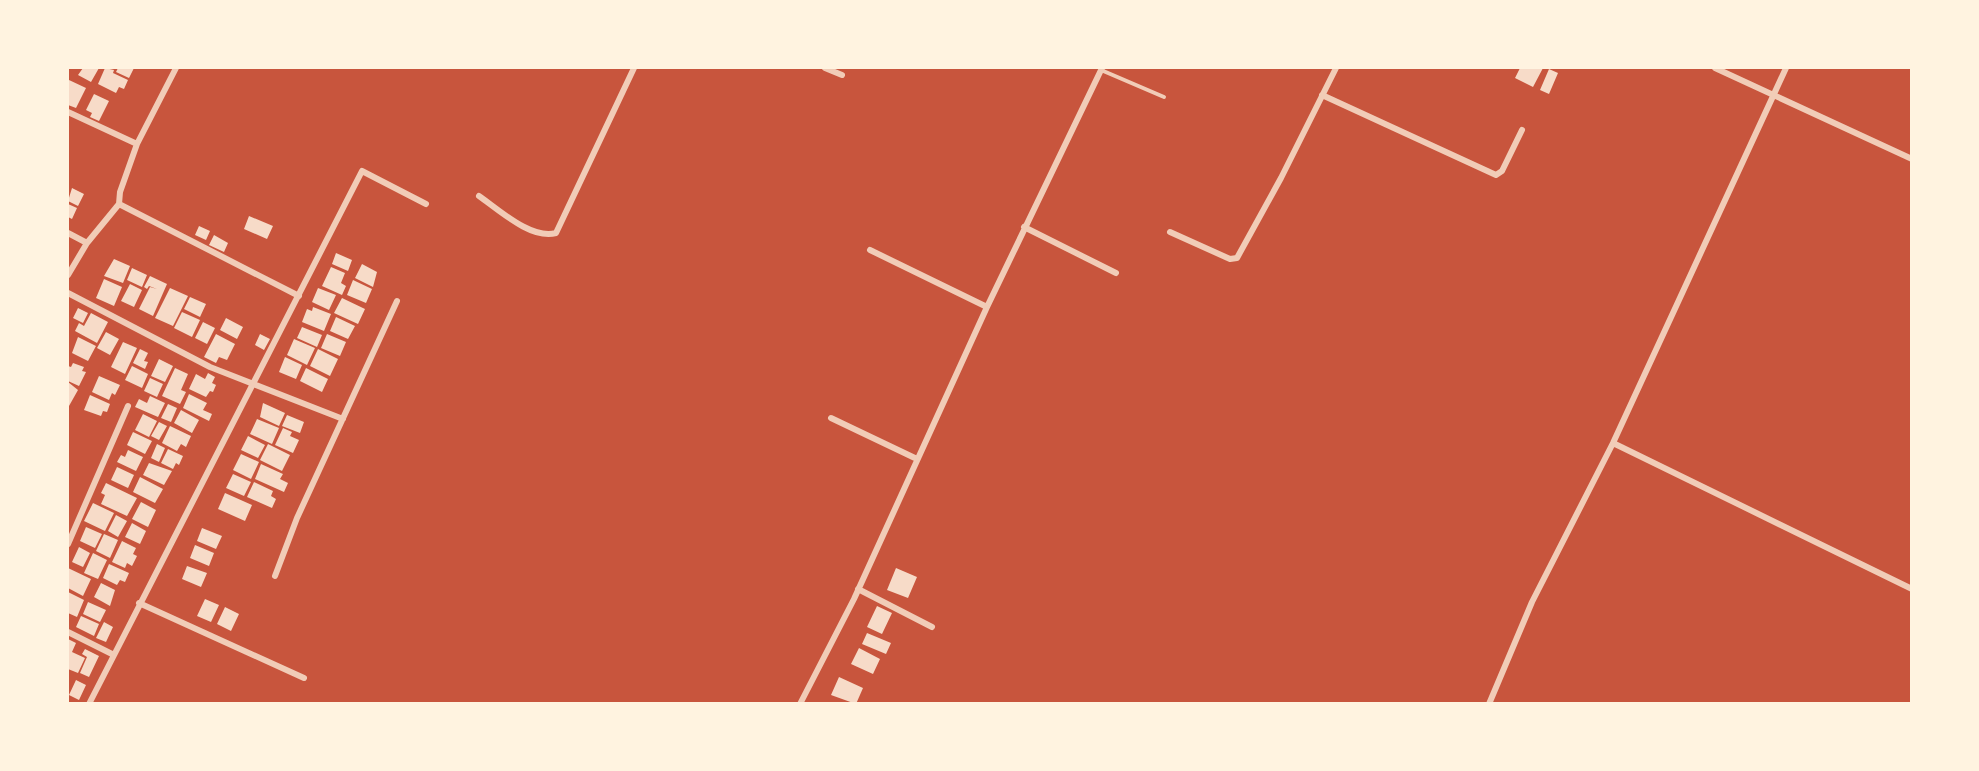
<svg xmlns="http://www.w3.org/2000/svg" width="1979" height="771" font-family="Cabin,sans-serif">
	<rect width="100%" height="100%" fill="#c8553d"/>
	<path fill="#f7dbc8" d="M83 68H99L91 82 78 75Z
		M105 68 114 70 113 73 128 80 124 89 119 87 116 93 98 84Z
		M118 68H134L129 78 116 72Z
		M1520 68H1543L1533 87 1515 78Z
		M1549 69 1558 73 1549 94 1540 90Z
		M69 80 86 88 76 108 68 105Z
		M94 94 109 101 99 121 90 117 92 113 86 110Z
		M72 188 84 194 78 206 68 201Z
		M68 204 77 208 72 219 68 217Z
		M249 216 273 226 267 239 244 229Z
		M199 226 210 231 206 240 195 235Z
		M214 235 228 243 224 252 209 245Z
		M336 253 352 260 348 271 332 264Z
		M114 259 130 266 123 283 104 276Z
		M362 264 377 272 373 287 355 278Z
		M331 267 345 273 341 283 346 286 342 295 322 286Z
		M132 268 147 275 142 287 127 280Z
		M150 276 167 284 153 316 139 309 150 287 157 289 149 286 147 289 144 287Z
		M104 279 122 287 114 306 96 298Z
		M353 280 372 289 366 303 347 295Z
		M130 284 142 290 134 307 121 301Z
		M170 288 188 296 173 326 155 318Z
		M318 288 336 295 329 310 312 302Z
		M190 297 206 304 200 317 184 309Z
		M342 298 365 309 358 324 334 313Z
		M313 307 331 314 324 331 302 322 307 309 312 311Z
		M78 308 88 313 83 323 73 318Z
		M182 312 200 320 192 337 174 328Z
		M91 313 108 322 97 343 75 331 79 323 84 326Z
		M336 317 355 326 348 339 330 331Z
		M226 318 243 327 237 339 220 330Z
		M203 322 215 328 207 344 195 338Z
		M302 327 322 335 317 347 297 338Z
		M106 332 119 339 110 355 97 348Z
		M216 334 235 344 227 360 219 357 216 363 204 357Z
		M260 334 270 339 264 350 255 345Z
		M327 334 346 342 340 356 321 348Z
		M78 337 96 346 88 361 72 353Z
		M294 339 315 348 307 365 287 355Z
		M123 342 137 348 125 374 111 367Z
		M140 349 148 353 144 361 148 362 145 369 133 363Z
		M318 349 338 359 330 376 310 366Z
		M285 357 302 365 296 379 279 372Z
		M159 359 173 366 165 382 151 376Z
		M73 363 84 367 82 371 86 372 79 386 68 381V366L71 367Z
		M132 366 148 374 142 388 125 380Z
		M175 368 188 374 181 390 186 392 180 404 162 396Z
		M306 368 328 379 322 392 300 381Z
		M208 373 215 377 212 383 216 385 213 392 210 391 206 397 189 389 196 374 205 379Z
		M99 376 120 385 115 395 112 393 109 400 92 392Z
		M150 378 163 384 157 397 144 391Z
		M68 382 78 390 69 406 68 405Z
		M189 394 207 403 203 410 212 414 209 421 183 408Z
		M90 395 110 404 107 412 103 411 101 416 84 410Z
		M150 396 165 403 158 417 135 407 139 399 147 403Z
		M263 403 285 413 279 426 260 417Z
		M168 404 177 408 171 422 161 418Z
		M181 410 199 420 192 433 174 423Z
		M143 414 157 421 149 437 135 430Z
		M287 415 304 422 300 433 282 426Z
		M257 419 279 428 272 444 250 434Z
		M159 422 167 426 159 440 151 436Z
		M170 426 191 436 186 447 181 444 177 451 162 443Z
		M283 428 292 432 290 436 299 440 293 453 275 445Z
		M133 432 152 441 145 454 127 445Z
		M248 436 265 445 258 458 241 450Z
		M157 444 165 448 159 462 151 458Z
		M268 444 290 455 282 471 260 460Z
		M168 449 183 456 179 465 176 463 173 469 161 463Z
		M128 450 143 457 136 471 117 462 121 455 125 457Z
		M241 454 259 462 251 479 233 470Z
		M149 463 172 471 164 485 143 475Z
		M261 464 283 474 280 479 288 483 284 492 255 479Z
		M117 467 134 475 128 488 111 480Z
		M233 474 251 482 244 496 226 488Z
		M140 477 163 489 155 503 133 492Z
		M254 482 273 491 271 496 276 499 272 508 247 497Z
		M106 483 137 498 127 516 101 504 105 495 101 493Z
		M225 493 252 505 245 521 218 509Z
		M141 502 156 510 148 527 132 519Z
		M93 503 114 513 105 531 84 521Z
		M116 515 127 521 118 537 108 531Z
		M132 523 146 531 140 544 125 537Z
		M86 527 102 534 95 548 80 541Z
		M202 528 222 536 216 549 197 541Z
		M104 534 118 540 110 558 96 551Z
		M122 541 136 548 133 554 137 556 132 566 127 563 125 568 112 562Z
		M195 545 214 553 209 566 190 558Z
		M79 547 90 553 83 567 72 562Z
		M93 553 107 560 98 579 84 573Z
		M109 564 129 573 125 582 120 580 117 585 103 578Z
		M187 566 207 573 201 587 182 579Z
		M68 568 91 579 83 596 68 588Z
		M896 568 917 577 908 598 887 590Z
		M101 583 115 590 110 606 94 597Z
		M68 592 84 600 77 617 68 613Z
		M205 599 219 605 211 622 197 616Z
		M88 602 106 610 100 622 83 614Z
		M877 606 892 613 882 634 867 627Z
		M225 607 239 614 231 631 217 624Z
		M81 616 99 624 94 636 76 627Z
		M104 622 113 627 106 642 96 638Z
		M867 633 891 643 886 654 862 644Z
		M68 639 76 643 72 652 85 658 78 673 68 669Z
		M859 648 880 659 873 674 851 664Z
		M85 649 99 656 89 677 80 673 87 657 82 654Z
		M839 677 863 688 856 704 831 695Z
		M76 680 86 685 79 700 69 695Z"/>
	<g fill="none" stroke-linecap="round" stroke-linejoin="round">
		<path stroke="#f1ccb7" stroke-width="4" d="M1101 70 1164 97"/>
		<path stroke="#f1ccb7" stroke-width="6" d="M825 68 842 75
			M1715 68 1912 159
			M1322 95 1496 175 1502 171 1522 130
			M68 112 137 144 176 68
			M479 196C498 209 531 240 556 233L634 68
			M119 204 299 296
			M1024 227 1116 273
			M1170 232 1230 259 1237 258 1281 178 1336 68
			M68 233 87 243 68 275
			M87 243 119 204 120 192 137 144
			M870 250 987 307
			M68 293 210 367 343 419
			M831 418 917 459
			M1613 443 1912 589
			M68 544 128 406
			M275 576 297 518 397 301
			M858 589 932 627
			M139 603 304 678
			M68 632 112 654
			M89 704 362 171 426 204
			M800 704 854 599 987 307 1102 68
			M1489 704 1532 602 1613 443 1786 68"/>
	</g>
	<rect width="1979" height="771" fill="none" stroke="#fff3e0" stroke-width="138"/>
</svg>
